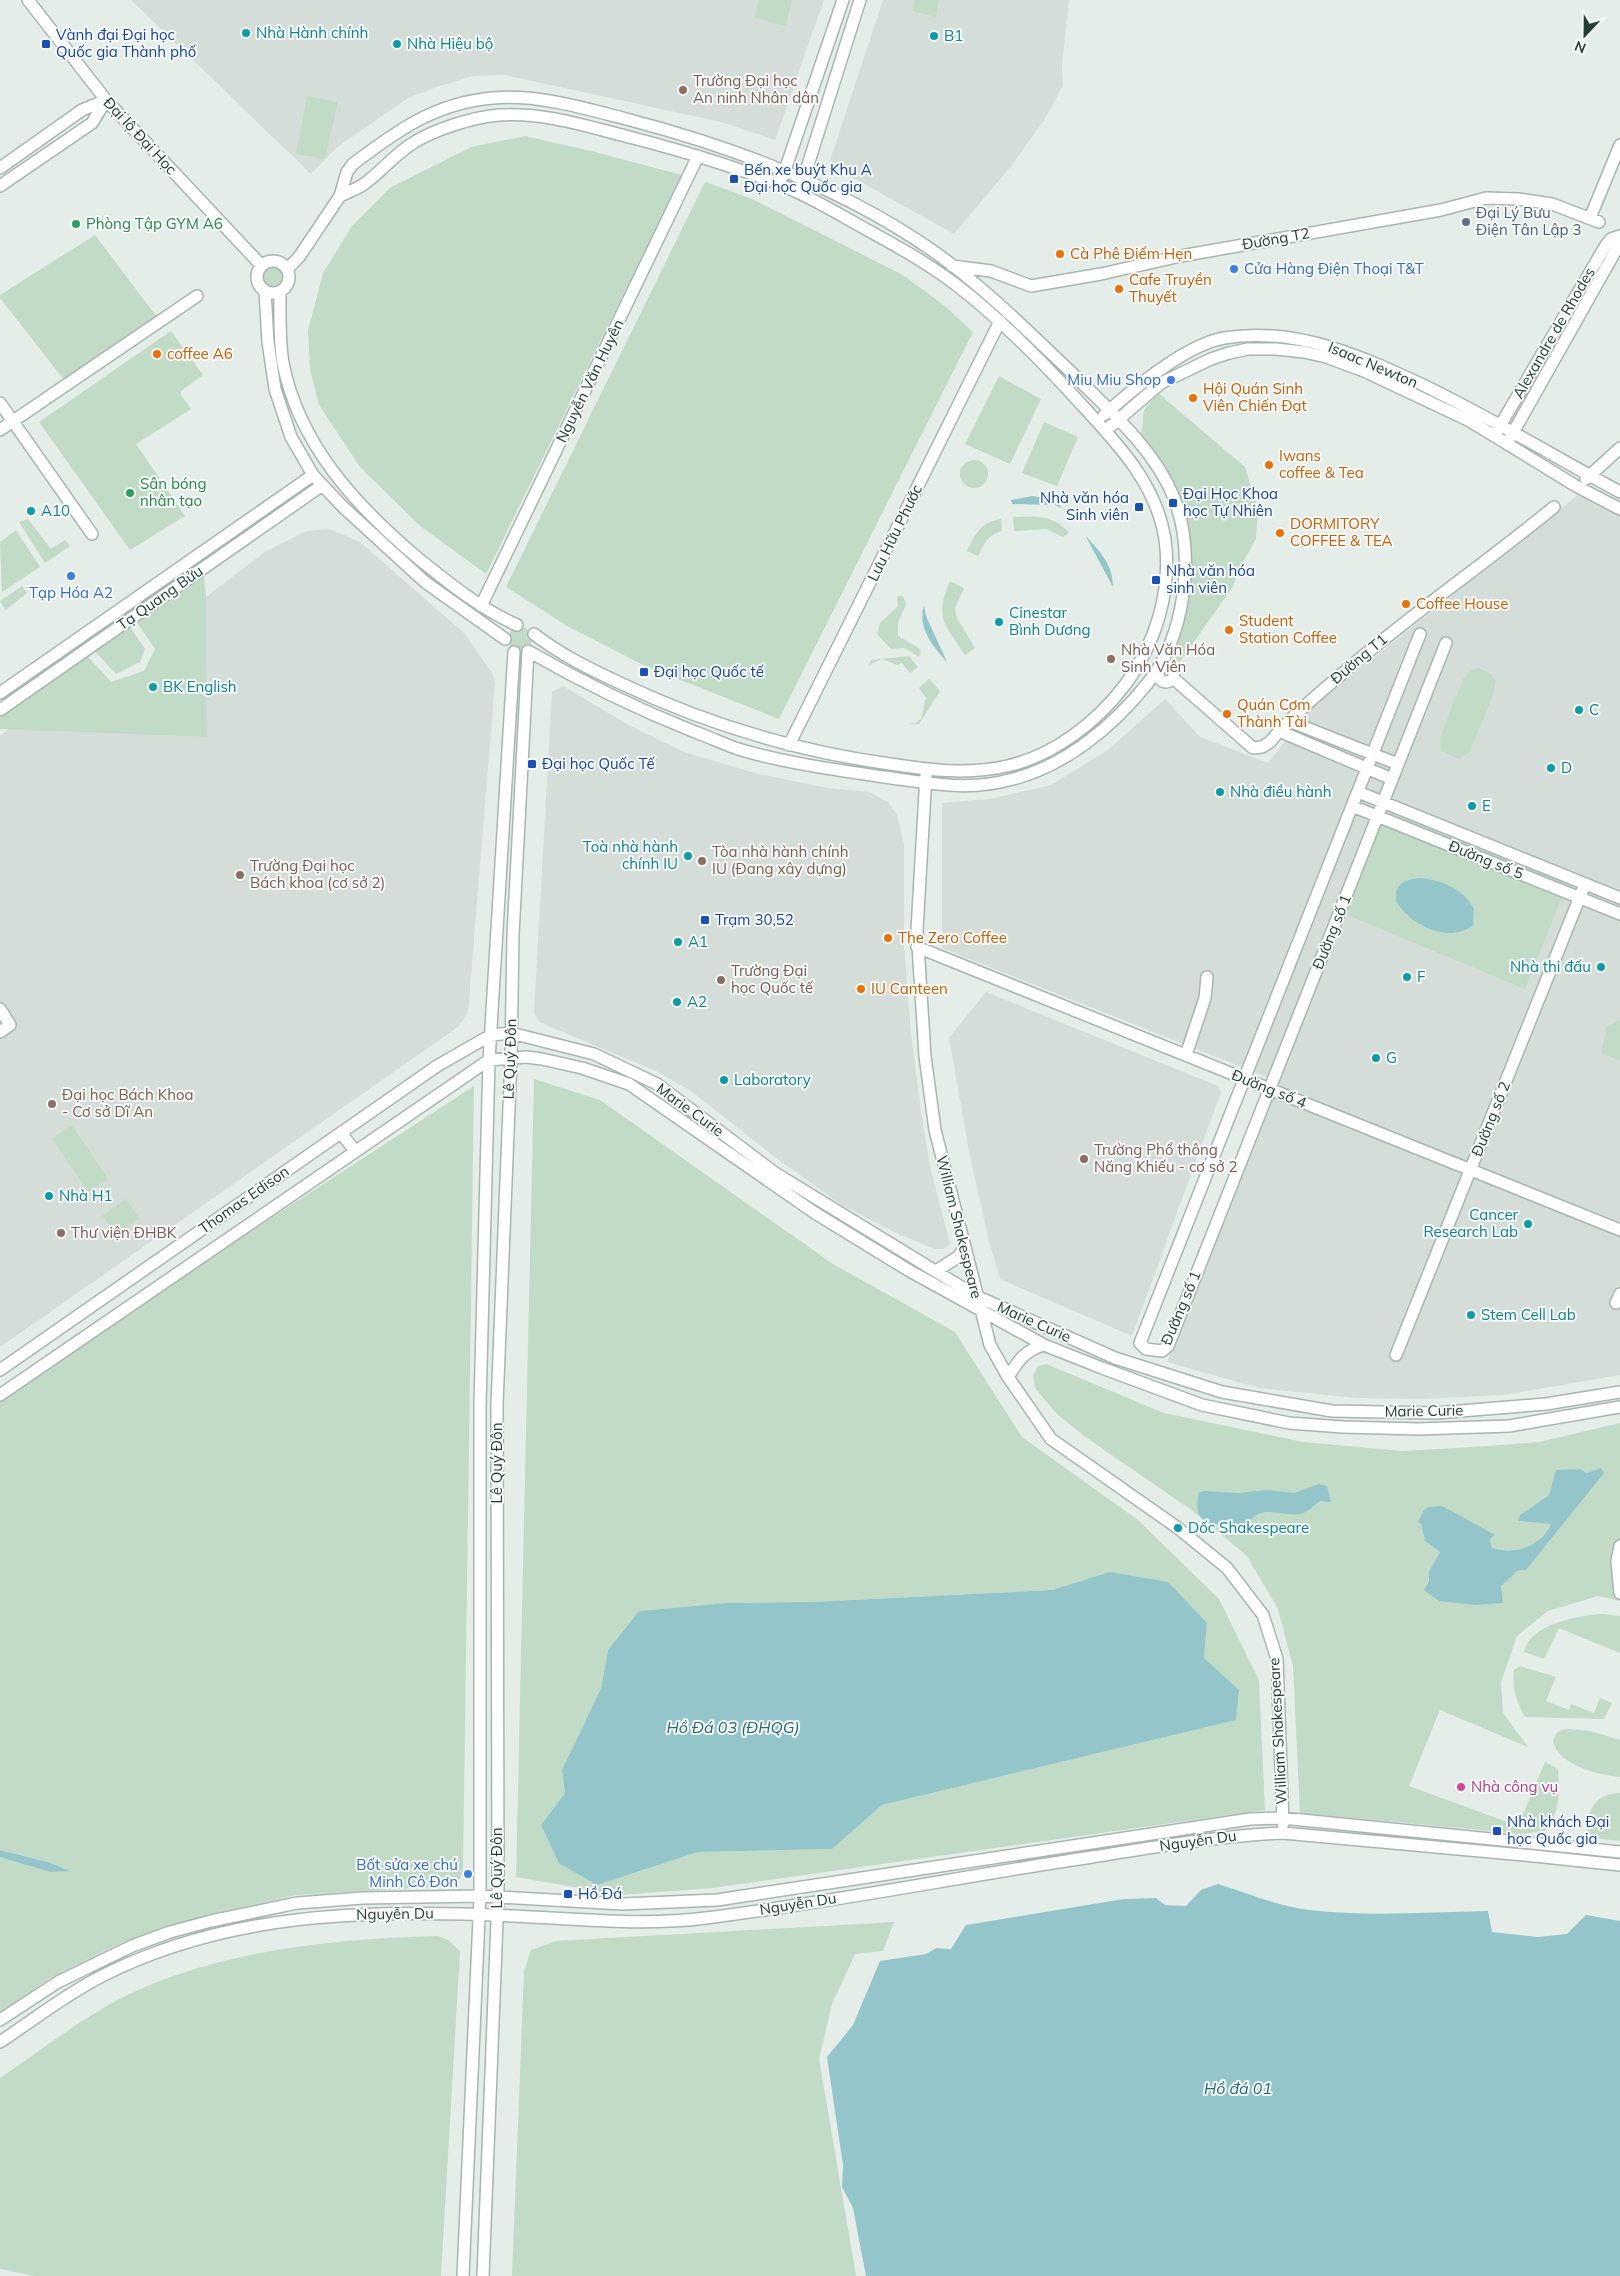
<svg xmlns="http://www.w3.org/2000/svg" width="1620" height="2276" font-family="Mulish,sans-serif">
	<rect width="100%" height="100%" fill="#e5ede9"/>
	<path fill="#d4ddd8" d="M131 0H824L775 140 721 122 505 75 473 76 439 86 408 98 336 148 311 174Z
		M883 0H1069L1062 66 1063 86 1044 120 1011 166 954 234 841 171 830 160Z
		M1578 495 1620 516V1375L1504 1395 1422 1399 1356 1398 1259 1388 1167 1362 1279 1082 942 948V803L990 799 1051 785 1108 750 1165 699 1200 737 1268 763 1311 708Z
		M330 529 360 542 464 633 492 673 495 682 468 1013 458 1027 0 1347V736L9 729 207 737 206 597 265 552 306 531Z
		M563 686 625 723 684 752 755 773 827 788 869 792 888 802 897 815 904 844V946L911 1034 921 1112 930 1166 950 1244 944 1249H935L892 1231 842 1205 776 1158 691 1091 656 1071 539 1022 534 1013 552 692Z
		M986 992 1218 1086 1221 1092 1132 1336 1000 1279 988 1237 969 1151 949 1038Z"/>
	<path fill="#c1dbc7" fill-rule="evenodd" d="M759 0H792L786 26 755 18Z
		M914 0H939L936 17 913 11Z
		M307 96 338 102 325 159 296 154Z
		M525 136 591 151 682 175 486 574 420 526 360 467 319 405 310 369 308 331 323 273 352 226 390 188 471 147Z
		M705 182 750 198 903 275 945 306 973 332 779 719 643 665 567 626 506 587Z
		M95 235 160 321 68 385 0 298V295Z
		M261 276a12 12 0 1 1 24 0a12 12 0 1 1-24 0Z
		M171 331 203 375 181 391V395L191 409 136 444 185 516 130 550 39 422Z
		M999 376 1041 399 1010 464 965 444Z
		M1158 393 1245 467 1258 509 1256 539 1242 564 1232 588 1179 663 1170 649 1183 548 1172 499 1141 437 1144 410Z
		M1044 422 1078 437 1057 486 1022 473Z
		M960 474a14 14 0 1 1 28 0a14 14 0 1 1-28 0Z
		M1013 517C1036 517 1053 514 1069 533L1063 537 1046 529 1014 531Z
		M28 519 51 549 65 540 70 546 45 563 19 522Z
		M1001 519 1002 531C988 534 984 545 978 556L967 551C975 534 981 522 1001 519Z
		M16 530 40 567 2 592 0 542Z
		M203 565 206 597 207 737 0 729V708L83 651 111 682 144 671 155 649 132 615Z
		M950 581 964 588 955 608 957 618 975 648 965 655C944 622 934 619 950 581Z
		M22 586 27 593 6 610 0 601Z
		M897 596H903L906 604 898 623V636L916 646 921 651 919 657 905 648 891 649 877 634 880 623 898 606Z
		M126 621 145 649 140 662 116 674 90 646Z
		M508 639a12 12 0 1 1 24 0a12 12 0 1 1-24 0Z
		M909 656 918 667 910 673 902 663 897 665 882 659 869 665 871 660Z
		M1479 668 1491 674 1496 681 1493 695 1472 746 1469 752 1459 759 1441 751 1440 738 1463 679 1473 669Z
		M929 679 940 691 919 724H908L915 723 921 719 926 698 919 688Z
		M1392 813 1562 882 1564 884 1563 886 1388 815Z
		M1376 823 1562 897 1525 989 1338 911Z
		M1620 1020V1061L1601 1053 1607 1026Z
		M534 1079 600 1100 833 1264 955 1332 1022 1437 1138 1520 1219 1599 1259 1680 1265 1810 712 1888 620 1895 516 1877ZM1111 1572 1207 1623 1204 1658 1239 1691 1235 1720 882 1805 832 1849 698 1852 597 1885 541 1825 565 1793 562 1770 601 1688 608 1650 639 1611 727 1603 811 1602 1052 1590Z
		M474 1086 463 1870 460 1879 449 1886 296 1895 196 1919 123 1942 50 1978 0 2013V1857L69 1871 48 1862 0 1850V1399L118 1318Z
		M69 1126 73 1127 108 1179 89 1192 52 1139Z
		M126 1199 139 1218 117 1235 102 1216Z
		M1046 1364 1164 1413 1303 1442 1402 1451 1474 1447 1539 1442 1620 1423V1601L1598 1596 1548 1611 1517 1636 1501 1682 1503 1713 1528 1747 1440 1710 1409 1786 1518 1826 1545 1762 1558 1769C1560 1792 1560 1813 1545 1831L1523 1834 1300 1813 1293 1666 1278 1609 1247 1556 1190 1509 1084 1436 1056 1413 1035 1388 1033 1375 1038 1366ZM1580 1469 1587 1473 1529 1566 1519 1570 1501 1586 1502 1603 1424 1590C1430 1577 1433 1565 1440 1551L1425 1541 1421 1524 1494 1536 1490 1539 1492 1548C1518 1555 1538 1548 1552 1524L1518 1521 1520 1515 1549 1495 1556 1471Z
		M1603 1614 1620 1616V1653L1559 1628 1544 1659 1524 1652C1529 1624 1580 1615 1603 1614Z
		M1520 1666 1556 1677 1546 1701 1569 1710 1571 1704 1594 1713 1600 1698 1612 1703 1604 1719 1525 1717C1516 1701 1512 1688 1514 1670Z
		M1568 1729 1591 1731 1620 1740V1777C1599 1775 1559 1766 1553 1741 1555 1732 1560 1730 1568 1729Z
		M1620 1793V1841L1593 1838 1586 1828C1590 1806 1596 1794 1620 1793Z
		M894 1922 883 1951 855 1954 832 2004 819 2059 856 2276H512L524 1971 531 1950 556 1941Z
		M438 1936 448 1940 460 1951 441 2276H34L0 2269V2078C33 2056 66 2030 100 2010 199 1952 325 1939 438 1936Z"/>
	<path fill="#94c5cb" d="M1033 496 1055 500 1062 508 1055 505 1012 504 1011 500Z
		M1085 535C1100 552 1113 564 1113 587Z
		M924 605 926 616 947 662C933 646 917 628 924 605Z
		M1419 878C1441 880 1463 888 1474 909L1473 925C1449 945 1409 924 1396 901 1395 884 1403 880 1419 878Z
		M1601 1468 1604 1473 1526 1570H1519L1501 1586 1503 1603 1476 1605 1439 1601 1424 1590 1429 1580V1572L1440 1552 1425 1541 1421 1524 1418 1522 1424 1510 1429 1507 1442 1506 1495 1535 1490 1539 1492 1548C1515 1555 1541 1547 1551 1524L1518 1521 1520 1515 1549 1495 1556 1470 1580 1469 1587 1473Z
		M1319 1484 1327 1486 1331 1502 1320 1501C1314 1505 1307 1513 1300 1514 1281 1517 1260 1503 1249 1523 1221 1526 1189 1530 1199 1492L1205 1491 1238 1493 1268 1490 1294 1493Z
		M1110 1572 1168 1582 1207 1623 1204 1658 1239 1690 1236 1720 882 1805 832 1849 698 1852 597 1885 559 1863 541 1825 565 1793 562 1770 601 1688 608 1650 639 1611 727 1603 811 1602 1052 1590Z
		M0 1850 48 1862 70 1871 51 1872 0 1857Z
		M1218 1884C1247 1893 1278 1906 1309 1910 1368 1917 1429 1912 1488 1911L1492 1932 1538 1937 1567 1934 1586 1915 1620 1921V2276H866L853 2208 842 2187 843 2165 827 2057 853 2025 880 1961 926 1954 936 1948 951 1949 966 1925 1124 1899 1156 1898 1165 1905 1186 1906 1201 1890Z"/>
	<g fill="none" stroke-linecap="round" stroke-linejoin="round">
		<defs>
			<path id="minor" d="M28 0 106 100 261 265
				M0 168 82 110 106 100
				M783 176 843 0
				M0 186 92 123 106 100
				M801 187 860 0
				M340 196C348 192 357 189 364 184 381 172 395 154 413 143 435 129 474 117 499 115 545 112 589 127 633 138 683 151 733 166 781 185 809 196 835 212 862 227 893 244 926 262 955 284 1001 319 1041 360 1080 403 1117 443 1156 483 1165 539 1172 591 1156 643 1125 685 1097 722 1053 756 1007 766 968 775 929 770 890 764 796 751 706 724 620 683 590 669 561 655 534 634
				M1590 218 1620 145
				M257 277a16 16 0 1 1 32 0a16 16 0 1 1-32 0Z
				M952 266 991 271 1031 286 1101 274 1181 256 1441 210 1486 198 1519 199 1552 204 1599 222
				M287 269 299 257 340 196 347 172 353 164C398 130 435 103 493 98 539 94 587 109 630 120 737 148 845 189 936 253 986 289 1031 334 1075 376 1111 412 1155 450 1174 498 1196 555 1185 637 1147 684 1113 726 1067 765 1013 779 967 792 930 783 884 777 836 770 785 763 738 749 724 744 709 737 695 732 637 709 582 682 528 651
				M265 291 268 342 275 389 291 437 313 475 342 506 425 582 505 639
				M280 291C280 315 279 339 283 363 299 445 357 507 419 559 450 584 481 609 517 625
				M0 403 92 534
				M1104 415C1133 389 1186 345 1224 338 1297 326 1363 357 1427 387 1493 419 1555 457 1620 492
				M0 430 197 296
				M1105 431 1161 383 1211 359 1229 353 1248 349H1276L1304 352 1326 357 1364 371 1470 421 1576 486 1620 509
				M1497 431 1606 245 1611 239 1620 236
				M1510 438 1620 243
				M1586 479 1620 448
				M481 606 698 156
				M1420 634 1140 1343 1146 1349 1162 1351 1168 1346 1446 643
				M1158 674a8 8 0 1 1 16 0a8 8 0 1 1-16 0Z
				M1173 678 1253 748 1262 747 1270 742C1293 714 1322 691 1350 667 1416 611 1487 562 1554 507
				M0 693 313 475
				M0 710 321 486
				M1289 721 1398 764
				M1279 731 1392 779
				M789 745 1000 321
				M926 775 917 930 925 1056 935 1130 990 1345 1008 1377 1051 1439 1178 1528 1227 1568 1263 1615 1277 1659 1283 1824
				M1358 792 1620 898
				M1352 806 1620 914
				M917 947 1620 1230
				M0 1009 10 1025 0 1032
				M1186 1055 1205 998 1207 977
				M341 1133 355 1151
				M936 1271 958 1257 965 1247
				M1616 1303 1620 1294
				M1396 1355 1585 884
				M0 1370 437 1066 491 1035 511 1033 594 1054 657 1084 775 1173 976 1296 1115 1358 1222 1392 1332 1411 1436 1413 1546 1404 1620 1392
				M1008 1377C1018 1361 1025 1350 1044 1345
				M0 1395 489 1060 526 1057 542 1059 582 1068 629 1084 815 1213 908 1270 1044 1345 1102 1368 1202 1405 1289 1423 1343 1427 1419 1429 1509 1426 1620 1407
				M1620 1546 1617 1561 1620 1593
				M0 2020 58 1982 132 1946 170 1932 211 1921 297 1903 363 1898 480 1896 623 1904 717 1900 1250 1819 1282 1818 1620 1852
				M0 2042C33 2020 65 1995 100 1977 228 1911 374 1909 514 1916 579 1919 642 1926 706 1918 835 1902 963 1876 1092 1857 1155 1847 1219 1836 1283 1833L1534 1856 1620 1865
				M463 2276 480 1896V1405L489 1060 514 652
				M483 2276 498 1896 497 1405 511 1058 513 935 528 651"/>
		</defs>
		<use href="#minor" stroke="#a8b5b0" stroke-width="14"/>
		<use href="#minor" stroke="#fff" stroke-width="11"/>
	</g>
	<g fill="#0f9aa8" stroke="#f6f9f7" stroke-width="2">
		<circle cx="246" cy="33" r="5"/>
		<circle cx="934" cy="36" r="5"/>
		<circle cx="397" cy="44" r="5"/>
		<circle cx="31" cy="511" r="5"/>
		<circle cx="999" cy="622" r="5"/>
		<circle cx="153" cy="687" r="5"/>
		<circle cx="1579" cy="710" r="5"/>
		<circle cx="1551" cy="768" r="5"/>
		<circle cx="1220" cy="792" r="5"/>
		<circle cx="1472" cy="806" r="5"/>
		<circle cx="688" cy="856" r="5"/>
		<circle cx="678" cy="942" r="5"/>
		<circle cx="1601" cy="967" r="5"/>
		<circle cx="1407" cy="977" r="5"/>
		<circle cx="677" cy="1002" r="5"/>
		<circle cx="1376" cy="1058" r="5"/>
		<circle cx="724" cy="1080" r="5"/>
		<circle cx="49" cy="1196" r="5"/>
		<circle cx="1528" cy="1224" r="5"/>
		<circle cx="1471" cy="1315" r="5"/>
		<circle cx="1178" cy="1528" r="5"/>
	</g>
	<g fill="#1a4fb4" stroke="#f6f9f7" stroke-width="2">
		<rect x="41" y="39" width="10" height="10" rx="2.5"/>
		<rect x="729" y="174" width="10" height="10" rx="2.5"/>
		<rect x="1168" y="498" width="10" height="10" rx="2.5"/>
		<rect x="1134" y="502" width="10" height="10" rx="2.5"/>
		<rect x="1151" y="575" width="10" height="10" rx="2.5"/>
		<rect x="639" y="667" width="10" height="10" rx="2.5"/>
		<rect x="527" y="759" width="10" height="10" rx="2.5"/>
		<rect x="700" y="915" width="10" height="10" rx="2.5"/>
		<rect x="1492" y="1826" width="10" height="10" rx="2.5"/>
		<rect x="563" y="1889" width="10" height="10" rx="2.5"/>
	</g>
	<g fill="#8d6e63" stroke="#f6f9f7" stroke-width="2">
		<circle cx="683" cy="90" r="5"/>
		<circle cx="1111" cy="659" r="5"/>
		<circle cx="702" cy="861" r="5"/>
		<circle cx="240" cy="875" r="5"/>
		<circle cx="721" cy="980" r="5"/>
		<circle cx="52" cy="1104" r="5"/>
		<circle cx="1084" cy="1159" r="5"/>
		<circle cx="61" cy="1233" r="5"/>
	</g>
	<circle fill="#5c6f8a" stroke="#f6f9f7" stroke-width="2" cx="1466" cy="222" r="5"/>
	<g fill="#2e9e5b" stroke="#f6f9f7" stroke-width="2">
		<circle cx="76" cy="224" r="5"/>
		<circle cx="130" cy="493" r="5"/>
	</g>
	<g fill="#e8710a" stroke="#f6f9f7" stroke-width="2">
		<circle cx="1060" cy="254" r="5"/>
		<circle cx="1119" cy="289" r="5"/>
		<circle cx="157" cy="354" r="5"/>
		<circle cx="1193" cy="398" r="5"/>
		<circle cx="1269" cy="465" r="5"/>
		<circle cx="1280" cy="533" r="5"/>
		<circle cx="1406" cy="604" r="5"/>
		<circle cx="1229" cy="630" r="5"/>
		<circle cx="1227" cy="714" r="5"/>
		<circle cx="888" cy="938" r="5"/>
		<circle cx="861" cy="989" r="5"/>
	</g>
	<g fill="#3f7fe0" stroke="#f6f9f7" stroke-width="2">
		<circle cx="1234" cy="269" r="5"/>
		<circle cx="1171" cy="380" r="5"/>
		<circle cx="71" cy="576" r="5"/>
		<circle cx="468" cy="1874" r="5"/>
	</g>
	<circle fill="#d1479c" stroke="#f6f9f7" stroke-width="2" cx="1461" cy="1787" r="5"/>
	<g text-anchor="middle" stroke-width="4" stroke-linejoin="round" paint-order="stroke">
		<g font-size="15" fill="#0d838f" stroke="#f6f9f7" text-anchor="start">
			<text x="256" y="38">Nhà Hành chính</text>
			<text x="944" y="41">B1</text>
			<text x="407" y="49">Nhà Hiệu bộ</text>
			<text x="41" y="516">A10</text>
			<text x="1009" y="618">Cinestar<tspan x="1009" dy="17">Bình Dương</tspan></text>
			<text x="163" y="692">BK English</text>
			<text x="1589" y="715">C</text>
			<text x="1561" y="773">D</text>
			<text x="1230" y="797">Nhà điều hành</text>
			<text x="1482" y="811">E</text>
			<text x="678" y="852" text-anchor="end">Toà nhà hành<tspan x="678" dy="17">chính IU</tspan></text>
			<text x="688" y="947">A1</text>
			<text x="1591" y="972" text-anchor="end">Nhà thi đấu</text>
			<text x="1417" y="982">F</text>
			<text x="687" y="1007">A2</text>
			<text x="1386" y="1063">G</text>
			<text x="734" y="1085">Laboratory</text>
			<text x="59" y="1201">Nhà H1</text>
			<text x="1518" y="1220" text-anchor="end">Cancer<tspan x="1518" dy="17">Research Lab</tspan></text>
			<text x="1481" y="1320">Stem Cell Lab</text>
			<text x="1188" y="1533">Dốc Shakespeare</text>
		</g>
		<g font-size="15" fill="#164399" stroke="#f6f9f7" text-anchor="start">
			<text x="56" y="40">Vành đại Đại học<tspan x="56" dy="17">Quốc gia Thành phố</tspan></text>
			<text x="744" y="175">Bến xe buýt Khu A<tspan x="744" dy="17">Đại học Quốc gia</tspan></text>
			<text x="1183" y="499">Đại Học Khoa<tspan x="1183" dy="17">học Tự Nhiên</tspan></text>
			<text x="1129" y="503" text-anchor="end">Nhà văn hóa<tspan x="1129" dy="17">Sinh viên</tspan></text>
			<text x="1166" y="576">Nhà văn hóa<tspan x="1166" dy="17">sinh viên</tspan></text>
			<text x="654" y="677">Đại học Quốc tế</text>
			<text x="542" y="769">Đại học Quốc Tế</text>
			<text x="715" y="925">Trạm 30,52</text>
			<text x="1507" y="1827">Nhà khách Đại<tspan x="1507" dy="17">học Quốc gia</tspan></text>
			<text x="578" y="1899">Hồ Đá</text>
		</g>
		<g font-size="15" fill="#785e54" stroke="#f6f9f7" text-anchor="start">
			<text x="693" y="86">Trường Đại học<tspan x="693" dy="17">An ninh Nhân dân</tspan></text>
			<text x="1121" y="655">Nhà Văn Hóa<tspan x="1121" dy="17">Sinh Viên</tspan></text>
			<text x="712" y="857">Tòa nhà hành chính<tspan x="712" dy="17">IU (Đang xây dựng)</tspan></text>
			<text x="250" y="871">Trường Đại học<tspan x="250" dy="17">Bách khoa (cơ sở 2)</tspan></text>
			<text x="731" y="976">Trường Đại<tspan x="731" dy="17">học Quốc tế</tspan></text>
			<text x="62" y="1100">Đại học Bách Khoa<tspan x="62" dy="17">- Cơ sở Dĩ An</tspan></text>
			<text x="1094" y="1155">Trường Phổ thông<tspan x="1094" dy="17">Năng Khiếu - cơ sở 2</tspan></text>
			<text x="71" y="1238">Thư viện ĐHBK</text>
		</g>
		<g font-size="15" fill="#263d36" stroke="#f6f9f7">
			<text transform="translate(140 136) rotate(47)" y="5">Đại lộ Đại Học</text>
			<text transform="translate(1276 239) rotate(-10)" y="5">Đường T2</text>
			<text transform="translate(1554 333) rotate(-60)" y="5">Alexandre de Rhodes</text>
			<text transform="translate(1373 365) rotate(23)" y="5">Isaac Newton</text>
			<text transform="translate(590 381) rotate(-64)" y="5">Nguyễn Văn Huyên</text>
			<text transform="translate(895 533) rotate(-64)" y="5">Lưu Hữu Phước</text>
			<text transform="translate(160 598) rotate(-35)" y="5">Tạ Quang Bửu</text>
			<text transform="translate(1359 659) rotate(-40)" y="5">Đường T1</text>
			<text transform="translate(1486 860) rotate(22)" y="5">Đường số 5</text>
			<text transform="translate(1332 932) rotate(-68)" y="5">Đường số 1</text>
			<text transform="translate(510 1059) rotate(-88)" y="5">Lê Quý Đôn</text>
			<text transform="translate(1269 1089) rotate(22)" y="5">Đường số 4</text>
			<text transform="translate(690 1110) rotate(36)" y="5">Marie Curie</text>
			<text transform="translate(1491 1119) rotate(-68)" y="5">Đường số 2</text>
			<text transform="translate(244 1200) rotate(-35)" y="5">Thomas Edison</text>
			<text transform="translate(959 1227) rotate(76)" y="5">William Shakespeare</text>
			<text transform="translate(1181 1308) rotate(-67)" y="5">Đường số 1</text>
			<text transform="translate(1034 1322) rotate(24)" y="5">Marie Curie</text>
			<text transform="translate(1424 1411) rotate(-1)" y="5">Marie Curie</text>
			<text transform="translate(497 1463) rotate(-90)" y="5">Lê Quý Đôn</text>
			<text transform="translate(1278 1731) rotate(-93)" y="5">William Shakespeare</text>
			<text transform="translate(1198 1841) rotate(-8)" y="5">Nguyễn Du</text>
			<text transform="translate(497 1868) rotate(-90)" y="5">Lê Quý Đôn</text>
			<text transform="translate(798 1904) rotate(-9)" y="5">Nguyễn Du</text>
			<text transform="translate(395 1914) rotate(-1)" y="5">Nguyễn Du</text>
		</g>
		<g font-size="15" fill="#4e5e75" stroke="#f6f9f7" text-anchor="start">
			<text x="1476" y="218">Đại Lý Bưu<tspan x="1476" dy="17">Điện Tân Lập 3</tspan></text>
		</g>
		<g font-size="15" fill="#27864d" stroke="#f6f9f7" text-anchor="start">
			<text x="86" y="229">Phòng Tập GYM A6</text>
			<text x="140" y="489">Sân bóng<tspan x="140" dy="17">nhân tạo</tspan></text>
		</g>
		<g font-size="15" fill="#c56008" stroke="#f6f9f7" text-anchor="start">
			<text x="1070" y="259">Cà Phê Điểm Hẹn</text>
			<text x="1129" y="285">Cafe Truyền<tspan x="1129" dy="17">Thuyết</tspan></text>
			<text x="167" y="359">coffee A6</text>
			<text x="1203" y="394">Hội Quán Sinh<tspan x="1203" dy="17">Viên Chiến Đạt</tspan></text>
			<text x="1279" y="461">Iwans<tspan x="1279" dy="17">coffee &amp; Tea</tspan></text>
			<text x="1290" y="529">DORMITORY<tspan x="1290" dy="17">COFFEE &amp; TEA</tspan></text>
			<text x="1416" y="609">Coffee House</text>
			<text x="1239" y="626">Student<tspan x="1239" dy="17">Station Coffee</tspan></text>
			<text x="1237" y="710">Quán Cơm<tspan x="1237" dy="17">Thành Tài</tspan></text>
			<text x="898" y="943">The Zero Coffee</text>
			<text x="871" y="994">IU Canteen</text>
		</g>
		<g font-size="15" fill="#366cbe" stroke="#f6f9f7" text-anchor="end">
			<text x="1244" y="274" text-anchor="start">Cửa Hàng Điện Thoại T&amp;T</text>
			<text x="1161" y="385">Miu Miu Shop</text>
			<text x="71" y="598" text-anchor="middle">Tạp Hóa A2</text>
			<text x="458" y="1870">Bốt sửa xe chú<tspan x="458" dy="17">Minh Cô Đơn</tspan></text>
		</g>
		<g font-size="15" fill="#b23c85" stroke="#f6f9f7" text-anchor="start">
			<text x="1471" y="1792">Nhà công vụ</text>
		</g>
		<g font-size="16" font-style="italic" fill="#266973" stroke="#f6f9f7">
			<text x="733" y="1733">Hồ Đá 03 (ĐHQG)</text>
			<text x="1238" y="2094">Hồ đá 01</text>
		</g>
	</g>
	<g transform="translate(1585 35) rotate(202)" stroke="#f6f9f7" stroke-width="4" paint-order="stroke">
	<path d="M0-4L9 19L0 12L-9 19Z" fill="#263d36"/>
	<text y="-8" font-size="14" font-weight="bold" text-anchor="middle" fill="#263d36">N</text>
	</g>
</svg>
